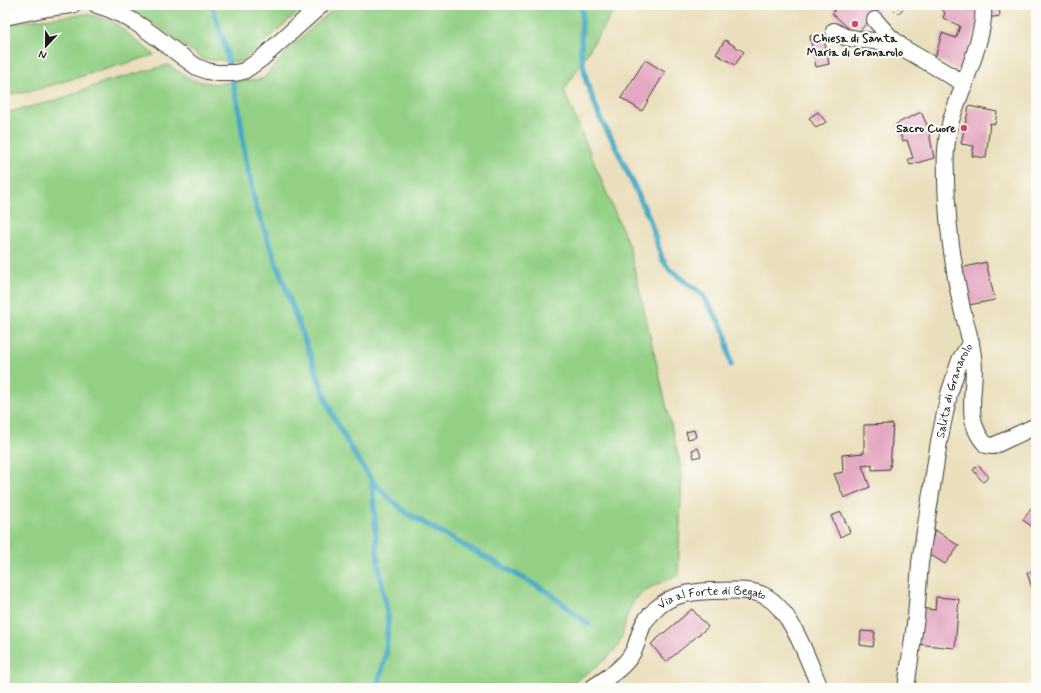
<svg xmlns="http://www.w3.org/2000/svg" width="1041" height="693" font-family="Mynerve,sans-serif">
	<rect width="100%" height="100%" fill="#fdfcf7"/>
	<filter id="ink" filterUnits="userSpaceOnUse"><feTurbulence type="fractalNoise" baseFrequency=".025" numOctaves="2"/><feDisplacementMap in="SourceGraphic" scale="8" xChannelSelector="R" yChannelSelector="G"/><feConvolveMatrix kernelMatrix="1 2 1 2 8 2 1 2 1" color-interpolation-filters="sRGB"/></filter>
	<filter id="wash" filterUnits="userSpaceOnUse"><feTurbulence type="fractalNoise" baseFrequency=".012" numOctaves="4" result="noise"/><feDisplacementMap in="SourceGraphic" scale="16" xChannelSelector="R" yChannelSelector="G"/><feGaussianBlur stdDeviation="0.9" result="paint"/><feColorMatrix in="noise" values="0 0 0 0 0 0 0 0 0 0 0 0 0 0 0 0 0 1.4 0 .05"/><feComposite in="paint" operator="in"/></filter>
	<g filter="url(#wash)">
		<rect width="100%" height="100%" fill="#eadfbc"/>
		<path fill="#93d085" stroke="#587650" d="M113 5H306L241 62 203 59 156 25Z
			M338 5H617L564 91 629 246 682 472 678 576C653 586 634 590 626 619 624 627 622 639 618 646 604 664 583 676 564 688H5V113L54 101 105 82 168 65 192 80 215 84 263 79 293 45Z
			M88 14 114 22 154 55 28 92 5 95V25L25 21Z"/>
		<g fill="none" stroke-linecap="round" stroke-linejoin="round">
			<path stroke="#45a9c5" stroke-width="5.5" d="M212 5 225 46 240 115 245 156 256 207 331 412 356 457 372 480 386 495 406 513 548 592 588 624
				M581 5 582 10 581 52 586 80 600 118 614 143 649 218 662 259 670 270 702 294 725 332 731 365
				M372 481 378 563 388 618 386 655 377 688"/>
		</g>
		<g id="blocks">
			<path fill="#e4a9c2" d="M828 5H883L856 35 832 13 835 11Z
				M889 5H907L898 14Z
				M940 5H959V6L981 12 962 72 935 58 942 33 956 38 960 26 943 18 945 13Z
				M986 5H999L1000 16 987 18Z
				M823 34 829 64 816 67 810 36Z
				M725 40 744 52 735 65 716 54Z
				M645 60 665 72 642 111 621 98Z
				M969 106 997 112 995 124 990 123 986 158 972 156 974 146 961 144Z
				M818 112 826 122 816 128 809 118Z
				M921 112 928 127 934 158 910 165 908 159 913 158 907 140 903 141 896 124Z
				M986 262 995 300 969 305 961 268Z
				M893 424 890 469 872 470V465L862 466 870 487 844 498 834 474 843 472 842 455 864 453V425Z
				M694 430 696 437 688 439 686 432Z
				M698 448 701 456 694 458 692 450Z
				M978 465 989 477 983 482 973 470Z
				M1032 507 1036 510V525L1034 528 1023 520Z
				M841 512 850 532 840 537 831 516Z
				M935 530 959 546 945 564 934 557 927 555Z
				M1036 570V590L1033 591 1027 573Z
				M936 597 959 599 955 648 916 644 920 608 935 610Z
				M692 609 708 627 666 662 651 644Z
				M861 631 875 632 873 647 860 645Z"/>
		</g>
	</g>
	<g filter="url(#ink)">
		<use href="#blocks" fill-opacity="0" stroke="#3b3934" stroke-width="1"/>
		<g fill="none" stroke-linecap="round" stroke-linejoin="round">
			<defs>
				<g id="street">
					<path d="M97 5C136 16 164 45 197 67L207 71 217 73H235L244 71 261 59 321 5"/>
					<path d="M982 5C990 24 960 93 953 114 949 125 947 139 946 150 945 160 946 170 946 180 947 223 953 267 962 309 966 324 971 340 973 356 978 387 961 418 986 445L993 446 1036 426"/>
					<path d="M5 17 48 8 72 5"/>
					<path d="M875 20 889 36 900 45"/>
					<path d="M834 31 845 37 863 40 886 42 903 48 965 84"/>
					<path id="s1" d="M592 688C606 679 625 667 633 652 638 643 639 631 645 621 648 617 653 612 657 608 672 594 692 592 711 591 728 591 749 588 765 596 792 610 808 661 820 688"/>
					<path id="s2" d="M906 688 916 617 920 563 939 442 949 394 960 360 971 342"/>
				</g>
			</defs>
			<use href="#street" stroke="#3b3934" stroke-width="18"/>
			<use href="#street" stroke="#fff" stroke-width="16"/>
		</g>
	</g>
	<g fill="#d1495b" stroke="#fdfcf7" stroke-width="1.5">
		<circle cx="855" cy="24" r="4"/>
		<circle cx="964" cy="128" r="4"/>
	</g>
	<g text-anchor="middle" stroke-width="4" stroke-linejoin="round" paint-order="stroke">
		<g font-size="12" font-weight="bold" fill="#1c1c1c" stroke="#fdfcf7">
			<text x="855" y="42">Chiesa di Santa<tspan x="855" dy="14">Maria di Granarolo</tspan></text>
			<text x="956" y="132" text-anchor="end">Sacro Cuore</text>
		</g>
		<g font-size="12" fill="#1c1c1c" stroke="#fdfcf7">
			<text dy="4" stroke="none"><textPath href="#s2" startOffset="302">Salita di Granarolo</textPath></text>
			<text dy="4" stroke="none"><textPath href="#s1" startOffset="164">Via al Forte di Begato</textPath></text>
		</g>
	</g>
	<rect width="1041" height="693" fill="none" stroke="#fdfcf7" stroke-width="20"/>
	<g transform="translate(46 46) rotate(202)" stroke="#fdfcf7" stroke-width="3" paint-order="stroke">
	<path d="M0-3L7 15L0 10L-7 15Z" fill="#1c1c1c"/>
	<text y="-6" font-size="11" font-weight="bold" text-anchor="middle" fill="#1c1c1c">N</text>
	</g>
</svg>
